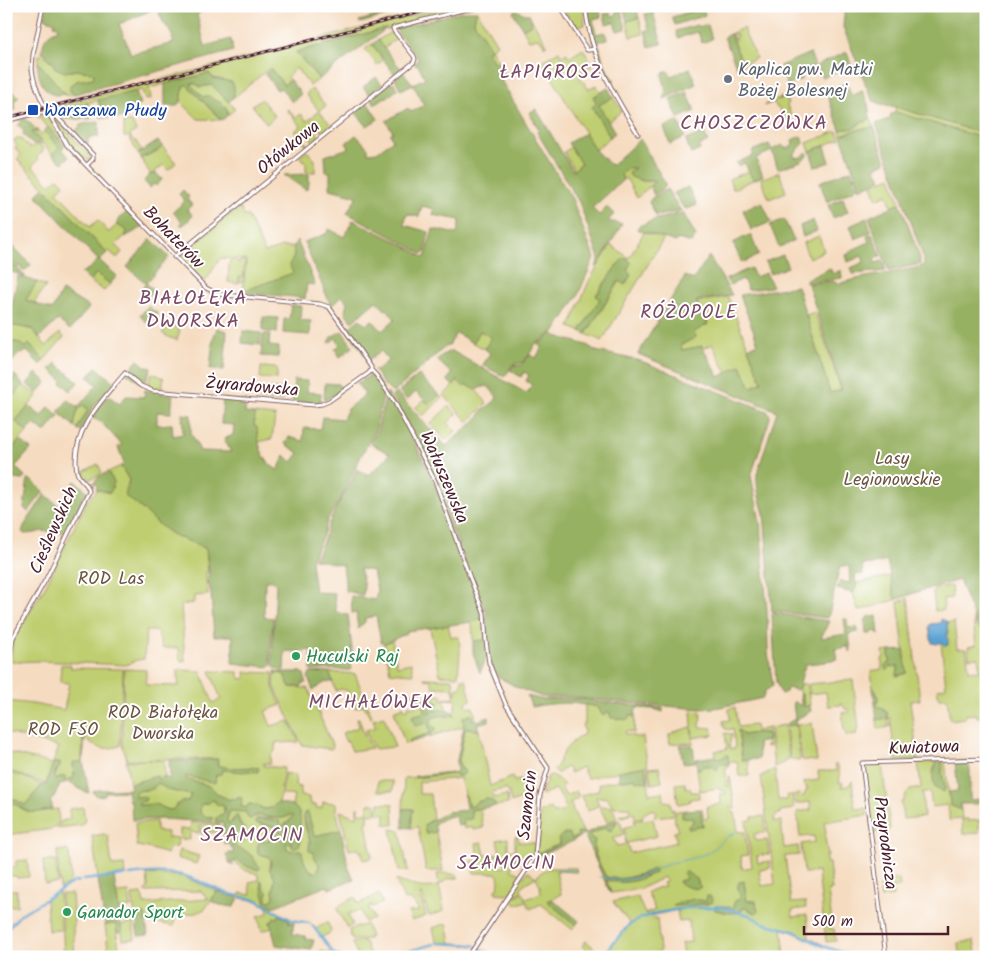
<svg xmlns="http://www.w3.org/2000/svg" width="992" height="963" font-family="Kalam,sans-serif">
	<rect width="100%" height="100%" fill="#fff"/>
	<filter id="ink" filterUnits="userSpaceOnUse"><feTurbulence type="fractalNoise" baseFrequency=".02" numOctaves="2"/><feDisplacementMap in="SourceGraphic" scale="10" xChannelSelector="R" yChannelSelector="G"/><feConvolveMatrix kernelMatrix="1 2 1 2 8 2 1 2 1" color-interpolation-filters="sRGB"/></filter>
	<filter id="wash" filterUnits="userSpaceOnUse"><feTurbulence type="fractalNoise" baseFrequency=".0096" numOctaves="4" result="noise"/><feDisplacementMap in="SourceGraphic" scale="20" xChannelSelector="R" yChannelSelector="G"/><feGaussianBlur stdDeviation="1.12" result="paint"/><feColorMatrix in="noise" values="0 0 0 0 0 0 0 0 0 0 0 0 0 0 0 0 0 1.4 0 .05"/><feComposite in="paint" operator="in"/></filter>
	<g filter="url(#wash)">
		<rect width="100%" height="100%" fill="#f5dbbf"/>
		<path fill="#bfce70" stroke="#84764e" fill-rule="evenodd" d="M448 6H474L395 26 387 30 386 28 296 52 319 79 310 86 296 68 287 77 290 80 284 85 270 68 233 98 234 86 232 82 213 78 209 73 149 88 151 99 145 100 142 90 66 108 67 107 65 106 54 109V108L61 106V105Z
			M574 6H583L585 25 578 26 576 28 565 12Z
			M476 11H477L497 44 491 49 498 61 494 63 487 51 491 49 474 22Z
			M531 18 547 45 544 46 543 42 537 38 529 40 523 29 531 24Z
			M639 18 643 34 631 37 627 21Z
			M743 28 756 58 743 64 730 34 731 33 735 40V37H736L737 35 736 34 734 35 732 33Z
			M391 32 397 38 384 48 378 40Z
			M372 44 383 60 377 65 365 49Z
			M583 49 593 65 578 74 588 89 596 85 601 93 593 97 597 103 593 108 610 137 595 150 542 61 559 51 562 56 567 53 569 58Z
			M39 55 47 56V58L65 72 77 70 92 72 94 75V78L77 81 71 85 70 91 75 94 66 96 38 62Z
			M192 83 196 84 200 87 212 85 235 109 228 115C226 98 213 103 203 97 199 94 195 89 191 85Z
			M186 84 221 120 198 119 181 102 183 89Z
			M312 89 326 106 319 111 332 126 323 133 320 129 316 132 319 136 313 141 306 133 302 138 308 145 307 146 295 131 301 126 287 110 288 109 296 118 301 114 307 121 319 111 306 94Z
			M784 96V97L778 100 786 97 788 104 787 105 792 118 784 121 779 108H777L774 102 764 106V105Z
			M613 97 622 111 608 122 598 105Z
			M261 99 275 116 267 124 252 105Z
			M896 107 981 133 986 132V137L976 136 926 121 895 112Z
			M47 115 60 137 61 141 37 116Z
			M52 115C63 124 72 136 80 146 85 150 89 152 91 158L89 160H86L67 141Z
			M870 117 874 127 856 130 841 135 840 130 854 128Z
			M124 122H132L136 131 130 135 133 141 135 140 142 151 138 154 129 137H124Z
			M38 131 41 135 44 131 60 147 52 154 32 132Z
			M837 131 840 139 810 151 807 143Z
			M19 137 30 148 36 145H40L44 150 37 157 39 159 32 166 50 185 58 178 64 184 57 192 90 227 98 220 108 232H109L117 225 125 228 127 231 126 235 115 245 122 252 118 257H116L109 251 107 253 17 159 21 155 15 148 17 146 14 141V140Z
			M162 146 176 163 168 170 163 165 151 175 141 158 158 151Z
			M571 147 581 164 574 170 564 152Z
			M307 151 315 160V172H306V163L300 156Z
			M628 168H635L634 178 643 181H655L637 198 626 178 623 180 621 174Z
			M749 171 753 180 733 189 729 179Z
			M779 172 786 192 769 199 761 179Z
			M891 177 900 203 892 207 887 194 877 199 872 185Z
			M240 207 244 216H248L265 253 282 247H294V256L292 261 293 273 243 291 246 260 222 258 219 260 205 282 180 257 208 232Z
			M644 232 664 238 602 341 586 334 620 281 625 285 631 274 618 264 596 295 601 299 580 331 570 327 589 281 611 245 629 258Z
			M819 236 824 251 809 258 803 243Z
			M233 260 240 263 241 260 245 261 243 278H244L243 282H239L241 277H239L238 284 228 282 229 264 230 261Z
			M97 274 110 284 104 291 91 282 94 275Z
			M37 282 46 286 34 303 25 300Z
			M728 297 762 382 751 388 741 365 727 373 712 344 703 349 702 346 682 350 681 345 696 337 694 332 708 324 697 302Z
			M815 312 841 390 830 393 806 315Z
			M6 323 33 330 46 346 60 333 64 337 44 360 29 345 26 347H24L20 343 6 340Z
			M171 323 180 331 177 340 168 337 162 333Z
			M480 331 492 337 485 349 473 343Z
			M261 367 277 368V379L260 378Z
			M6 369 8 372 16 376 12 381 8 390 9 393 14 396 23 385 37 396 16 421 27 432 7 455Z
			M152 373 164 378 162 387H161L160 390 147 387Z
			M458 381 475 389 487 403 468 422 444 395Z
			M439 395 442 398 423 416 415 408 424 400 429 404Z
			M83 405 88 410 77 429 74 426 78 408Z
			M449 406 457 414 448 423 456 431 446 440 430 424Z
			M255 414 275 416 272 439 258 442 257 435 254 426Z
			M98 464 102 473 91 479H88L83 472Z
			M121 466 129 480 125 496 136 503 150 517 176 536 193 542 206 549 208 572H206V579L208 595 194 596V602L192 604 181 605 185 661H180L179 648H162L157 631H146L144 659 137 660 126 665 39 661 13 662 11 659 13 640 46 585 87 501 97 490 110 492 114 482 108 472Z
			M891 576 895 600 858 611 853 593 856 587V583Z
			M951 586 952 598 943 599 944 610 935 611 933 591 934 590V589Z
			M908 598 920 700 910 701 918 760 896 761 890 718H888L889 727 878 729 877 720 888 718 883 708 877 707V701L878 698 875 689H873L871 671 882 669V659L884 658 883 652 889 651V658L891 662 886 664 889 666H898V676L907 673 898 602Z
			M484 618 485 640 473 641 472 622Z
			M973 618 976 626 986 634V722L985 716 977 717 976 714 965 715V718L950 720 947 698H939L937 689 946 687 941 642 943 643 948 633 947 623 954 622 957 649H966L969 671 980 670 978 657 969 658 968 647 976 645Z
			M448 625 451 637H459L460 652 458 676 440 675 430 628Z
			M392 640 397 666 411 663 413 673 412 674 390 672 384 644Z
			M61 665H71V668L123 669 120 746C100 751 100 748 83 738L82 762 73 763 74 776 73 779H69L70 783 66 782 65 777H60L56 780 54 779 60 763H53L59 747 7 733 6 735V701L33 704 64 710 69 683 60 682Z
			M124 669 146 670V685L179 686 177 670 201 671 213 703 221 699 210 671 238 672 240 679 246 678 245 672 273 673V687L281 705 265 711 271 726 289 721 298 740V743L288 742 287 743 276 742 275 751 271 755 270 764 264 763V766L284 768 279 803H277L272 808 264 809 257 805 249 804 246 808 241 806 237 800H230L217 794 207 785 186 780V776L214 782 216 775 222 770 258 771V768C244 766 231 770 217 765L218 759H164L165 777 158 779 157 776 130 784 126 761 162 760H127L122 744Z
			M329 672 355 674 372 717 370 718 364 705 355 708 348 691 341 689 336 691Z
			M275 673 284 674 290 687 308 688 333 747 331 749 302 745 274 686Z
			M424 678 453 679 454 694V688L433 687 431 680 424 679Z
			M462 679H466L471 700 466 702 467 707H473L476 718 474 721H473L472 715 466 718 463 717 464 726 431 736 430 734 410 740 409 743 405 744 394 711 395 710 402 708 403 706 405 710 409 708 408 706 410 705 411 707 415 706V703L411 693 420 690 422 698 435 699V695H442V699L454 698V695L456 694V688H457L462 685ZM444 699 456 700 454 713 447 717 443 715 431 718V724L433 727 430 733 428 723 412 716 426 713 423 701 438 702V704L434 705 428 712 429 713 436 710 438 711 444 709 447 710Z
			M853 680 859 729 856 730 857 735 846 736V731H844L842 712 848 713 850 710 845 709 843 705 841 703V705L828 706 826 692 809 694V684Z
			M800 684H807L810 705 805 707 802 695H800L798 689Z
			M585 704 598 707 603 715 607 712H609L610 715 635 716 634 733 626 731 625 734 637 737H643L648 768 649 794 663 792 664 801 670 802 672 810H675L673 815 654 817 656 811C651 808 647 812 642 816L643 818H635L634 813 620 818 619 816 628 813 630 811 629 807H614L613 805H611L608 798 596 797 599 805 588 811 584 805 585 804 583 801 581 795 598 791V788L600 787 599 784C611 780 623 781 636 778L634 768 589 778H587L582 767 570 773 569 769 566 767 558 773H556L554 770C559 765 559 760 562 755 567 746 575 739 584 734V730L582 725 585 723Z
			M735 707 738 727 755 725 756 731 768 728 770 746 766 747V741H767L768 736 766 733H756L743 735 740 731 738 730 742 760H748L749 776H739L737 761 729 762 727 755 722 758H717L715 751 727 749 725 733 732 734 729 746 731 749 735 748 733 728 729 730 727 729H725L723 721 730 720 729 709Z
			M692 711 701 712 700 727 712 728 713 735 693 738 691 713Z
			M384 716 395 747 375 749 366 733V730L376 727 373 719Z
			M359 718 364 734 372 748 352 751 348 741 346 742 342 733 359 727 357 719Z
			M812 723 817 761 802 760 797 725Z
			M784 725 789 759 786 760V762L774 767 770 728Z
			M790 725H796L800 759 799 761 793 760 790 758 786 726Z
			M691 727 693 744 680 743 670 744 669 735 674 732Z
			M465 728H469L479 731 490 786 512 777 514 781 522 780 525 799 518 800 511 803 509 793 506 789 492 792 493 798 507 795 508 804 495 806 494 802 481 801 473 806 469 807 465 795 464 794 460 778 419 782V794H430L433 819 424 825 426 834 436 832 443 871H426L418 827 411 828 413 809H403L404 778 453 774 459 776 465 772 459 765V760Z
			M6 752 53 764 46 784 6 770Z
			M942 761 945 762 950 805 961 810 962 819H968V821L979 820V833L963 834 962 819 949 820V812L947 805 932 807 930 792H922L924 817 903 819 901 802 904 800 905 795 910 790 921 788 918 762H937C937 764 935 766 934 768 932 773 934 779 934 785L945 789 942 773Z
			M719 764H729V767H726C725 770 726 773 726 776 727 781 725 780 727 787L729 786V776H730L735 809 731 807 730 809 735 813 738 832H745L748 855 741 856 742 869 752 867 746 821 752 820V817L764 816 766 832 754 834 756 841 767 840 769 854 757 856 758 863 770 861V868L759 870 762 886 775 884 761 776 775 769 778 800H787V795H794L793 799 794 809 780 811V814L776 815 774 818V821L776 822 781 821 784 848 798 846 799 855 785 856 791 903 805 902 806 908 792 910 793 917 807 915 809 938 824 945V947L791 931 782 929 785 955 769 956V957H688V955L683 956 681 943 691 942 689 921 679 922 677 910 651 916 653 918H657L660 951 656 957H627L626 953 618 954 615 957H594L582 946 586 941 603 956 610 946 630 924 613 902 637 896 645 914 655 910 647 892 659 887 660 888 665 886 663 883 666 881 664 877 640 889 611 893 606 879C616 883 629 883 639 879 645 878 649 874 655 873L646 872 623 879 606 877C601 866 593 855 594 843L589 834 596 832 606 826 612 830 618 820 620 821 624 834 613 838 617 846 626 844 625 837 626 836 624 828 635 824 634 820 653 819 657 836 627 843 630 853 677 842 674 832 678 831C676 825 672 817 677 811L687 810 685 812 693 820V822L703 826 700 809H702L704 819 708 818 707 806 721 804 720 793 726 795 725 791 720 790 719 788 700 791 697 769H700L703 766H713ZM741 894 747 901H754L755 913 745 908 742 909 739 913 725 906 734 909 739 900Z
			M835 764 838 766 840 777 839 783 842 782 843 784 841 787 848 786 852 781 855 809 866 808 868 815 824 822 826 832 825 838 828 856 826 855V863H829L832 890 828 891 832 923 829 924 830 929H834L836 941 826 942 818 872 804 873 801 844 815 842 814 836 800 837 797 812 811 810 810 802 796 804V794H800L803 797 808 787H805L804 782 819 780 818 771H836Z
			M882 764 890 828 888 831 873 833 865 767 867 765Z
			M659 767 662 782 651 784 649 768Z
			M6 772 21 776 42 785 25 806 11 798 6 797Z
			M285 773 296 775 295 786 301 787 300 796 309 797V801L311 802V805H316V808H322L323 802 336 803V810L341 830 314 836 308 812 304 813C304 819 304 825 306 830 308 837 311 839 309 847L311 851 313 852 316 860 319 862C319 867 319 871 315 873 311 871 306 866 304 862 302 858 302 854 300 850L291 851 287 849 286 843 291 842 292 845 301 842 300 835C296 834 292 836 287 835 281 834 274 824 268 819H256V822L262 825 275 827 278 831 277 832 272 834 271 840 264 841 258 845 257 851C262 856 268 855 271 860L270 870 275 878 273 890 274 898 270 901 267 900 262 881 266 905H271L273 907 271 908 290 919 311 923 310 924 295 921 294 923H289L278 918 272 922H270L272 928 262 931 258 916 268 913 267 907 258 901 240 898V893L251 895 249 882 259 880 258 874 244 870 234 862 237 860 248 867 257 870C257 860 252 855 243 850 241 849 237 849 235 847 234 847 234 845 234 844L236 842 241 843 244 842 245 829 240 824 239 819 234 818 229 824H228L227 820 230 810 246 812 248 818 250 819C259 812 269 818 280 818 284 818 288 816 292 815L293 817C290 821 285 823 282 827L284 830 300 827 299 812 292 805 294 796 282 794Z
			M550 775 554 776 556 778H557L564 785 561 787 566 796 576 791 579 797 570 803 583 832 578 833 579 836 571 839 570 837 562 835 560 837V844L536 854 540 812 550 808 554 813 561 812 566 808 562 799 556 789 541 795 548 776Z
			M378 781H393V791H378Z
			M158 783 168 790 191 795 188 801 177 804 174 809 169 810 155 804 139 805 138 797H134L137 791 148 790Z
			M685 783 686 788H690L691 792H699V798L690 799 689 802 678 804 675 784Z
			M211 800 224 805V814L216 818V823L211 822 212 818 204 816 199 812 201 804Z
			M6 803C17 802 19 808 29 811 37 814 49 810 58 809L59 823 52 829 6 835Z
			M379 803 393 804 394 825 385 824V814L377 813Z
			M368 804 375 803 376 806V813L368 814V822H366L372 858 363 860 362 852H360L359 848 349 850 340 811 357 817V807H359V813H367Z
			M599 806 612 807 617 818 607 822Z
			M83 807 85 820 82 825 57 828 62 821 70 819 69 809Z
			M480 808 483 828 473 830V827L464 829 463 820 470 819 471 810Z
			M156 821V831L167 832V837L178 838 177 847 175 846 174 848 170 847 167 854 148 848 137 846 135 823Z
			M191 822 199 823V833L190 832V840L180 839V829L190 830Z
			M201 823 220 825 221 826V833L210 832 209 834H201Z
			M391 829 400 831 408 871H399Z
			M104 834 108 836 112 866 124 865 126 874 98 878 92 836Z
			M518 836 519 842 535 843 533 857 530 863 515 858 505 863 503 861 498 860 497 866 504 868 506 863 514 859 529 864 515 860 511 870 521 874 511 892 506 894 496 893V889L498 888C499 882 500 878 496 873H474L471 861 478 860 476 843 482 842 485 855H489L490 857 495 856V854L500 853 497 840 508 838V851L515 850V837Z
			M67 850 69 853 71 878 69 882 71 883 60 889 57 851Z
			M179 850 199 856 196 864 177 858Z
			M27 860 29 877 17 878 16 876H6V868L16 867V861Z
			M43 861H56L58 883 45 884Z
			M550 868H576L577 872 556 871 561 894 547 901 576 925 572 929 541 904 530 909 526 901 516 905 511 898 518 895 523 892 526 899 541 893 540 886 536 877 524 884 521 889 522 891 514 896H510L528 871 536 877 543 871Z
			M147 874 181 876 217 891 205 909 196 913 175 915 174 926 146 921 145 914 135 915 132 895 142 894 144 904 208 899 201 891 145 892 148 886Z
			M437 874C444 873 454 873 459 877L458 878 448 879 439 885 444 911 429 916 422 894H420L426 916 412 921 408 912 419 911C415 905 413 898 404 900L396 880C410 885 425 891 439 885Z
			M899 879 900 887 892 888 893 896 881 898 879 887 889 886 888 881Z
			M6 890H17V906H6Z
			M59 891 61 930 48 931 46 900Z
			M129 892 131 907 119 909 116 893Z
			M61 894H72L74 927 73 928 75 955 76 957H64Z
			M379 894 383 903 372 907 371 904 368 910H370L374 919 365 922 360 910 348 914 353 925 347 928 338 911V908C341 902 350 901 355 897L358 904Z
			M327 922 331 930 330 933 322 937 334 953 340 956V957H320V951L333 953 311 925 312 924 316 929Z
			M133 923 135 939 123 940 121 925Z
			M447 923 451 943 476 945 475 946 441 943 437 944 433 928Z
			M116 924 120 957H109L105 925Z
			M366 924 371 937H369V939L352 940 349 930Z
			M361 941 365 942 371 957H358L352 943Z
			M974 941 976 953 959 955 958 943Z"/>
		<path fill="#97b162" stroke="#706846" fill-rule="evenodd" d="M47 6H153L154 9 119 24 131 54 174 43 172 38 173 37 165 24H164L156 6H208L197 15 205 46 231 39 233 51 75 94 70 91V85L77 81 93 78 94 75 92 72 77 70 65 72 55 68 52 61 47 58 46 54 42 52C44 38 45 35 58 29V26L54 25 55 22 44 18Z
			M378 6H423L360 23 359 21 380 15Z
			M617 6H620L626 29 617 31 614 22 606 24 604 14 611 13 612 16 616 15 617 13Z
			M623 6H636L639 18 627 21Z
			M692 6H703L705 15 675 25 672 17 693 11Z
			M845 6H986V132L981 133 896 107 881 104 872 100 843 27Z
			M593 9V11L600 9 601 17 593 19 596 34 605 32 607 39 598 42C602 54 605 73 615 80L611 82 609 81C606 73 602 66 599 58 592 43 590 26 587 10Z
			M516 10 525 14H529L531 18V24L523 29 513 12Z
			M467 11H476L474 22 491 49 487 51 494 63 498 61 504 71 498 75 526 123 572 199 594 258 578 295 556 330 543 340 536 343 529 355 523 362 512 365 505 377 483 365 490 353 485 349 491 337 480 331 473 343 456 333 449 346H446L393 393 384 385 374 370 378 369 389 360 381 351 368 360 347 329 360 319 366 325 372 320 382 331 395 319 387 309 385 310 376 301 352 322 345 312 347 302 342 296 331 306 304 242 326 234 329 229 344 237 353 220 404 245 425 258 433 229 457 234 460 220 433 215 434 209 422 206 419 217 407 214 404 225 429 232 425 252 422 254 406 244 347 213 357 196 330 189V172H326L325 156 349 148 346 143 356 135 368 148V153L377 152 393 140 390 134 393 132 386 121 408 108 411 112 424 105 413 84 401 90 395 79 403 72 413 84 425 78 418 65 414 64 417 61 418 58 396 31V29L459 12Z
			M653 12 662 44 649 47 645 31 649 30 645 14Z
			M697 25 698 27 708 25 712 39 702 43 698 32 678 38 676 31Z
			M387 28 319 79 296 52Z
			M730 34 743 65 737 68 724 37Z
			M378 40 395 62 402 69 395 75 372 44Z
			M847 52 851 65 822 78 817 65Z
			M810 53 815 66 800 73 802 79 787 86 780 66Z
			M38 62 65 94C60 95 53 96 49 92 40 86 37 72 38 62Z
			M690 68 696 84 664 99 666 89 662 75 663 73 668 71 671 76Z
			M271 69 284 85 290 80 301 94 292 102 281 88 277 90 265 74Z
			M209 73 213 78 232 82C236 89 235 96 229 102L212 85 200 87 196 84 192 83 191 85 203 97 210 96 214 100C222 102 227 106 228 115L222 120 186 84C181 91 183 100 177 106H165V84Z
			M376 77 382 85 371 94 368 93 363 87Z
			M390 83H394L398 89 386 98 385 97 375 104 372 100V97Z
			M846 83 852 96 862 91 863 92 868 104 870 117 866 122 862 121 854 128 840 130 826 92Z
			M6 85 19 97 14 101 16 110 6 112 7 108Z
			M608 88 613 97 599 105 615 133 610 137 592 107 597 103 593 97Z
			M136 91 140 105 126 108V118H101L98 100Z
			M687 92 695 111 678 118 670 99Z
			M367 102 378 119 367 126 355 112Z
			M88 103 91 119H64L59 115 63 109Z
			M536 109 573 171 581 164 568 143 585 133 595 150 603 158H604L609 164 612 165 640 139 665 183V187L654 195 650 186 655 181H643L631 177 629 173 635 168H628L621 174 623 180 592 208 599 215 606 208H608L614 214 608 221 622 224 597 267H596L599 258 579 202 537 132 539 129 529 113Z
			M895 112 926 121 976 136 986 137V632L978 626 976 623 959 580 917 592 895 600 887 561 874 564 862 565 863 574 855 575 856 587 853 593 837 589 840 581 850 583 849 566H840L828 618 772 611 764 513C760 501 756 487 757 474L777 411 638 354 685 276 693 280 709 256 732 295 696 301 708 324 694 332 696 337 681 345 682 350 702 346 719 377 741 365 751 388 762 382 748 348 758 343 740 295 797 286 830 393 842 390 808 284 833 281 838 284C859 277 883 275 905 270 912 269 918 268 924 265V259L876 124 891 118 890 115Z
			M25 118 38 131 32 132 43 144C40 143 36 144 33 144 30 143 26 137 23 134L24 130 18 125 22 122 20 120Z
			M678 121 685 137 670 144 664 127Z
			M99 122V137L88 138V144L76 132V130L79 128 80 125 88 123Z
			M48 127 63 143 65 146 62 149 69 157 62 163 52 154 59 147 44 131Z
			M874 127 886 162 875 167 881 179 860 189 841 135 856 130Z
			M704 132 708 142 699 146 700 150 691 154 686 140Z
			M801 136 804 143 793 155 797 158 801 157 807 152 808 155 801 161 778 169 772 151 756 158 763 176 753 180 745 163 738 166 736 163 754 155 752 151 769 144 772 150 782 145 785 148H789L793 144 792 140Z
			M158 141 162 146 158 151 141 158 138 154Z
			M825 146 830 162 815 167 810 151Z
			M851 170 857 187 854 190 827 202 820 182Z
			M155 172 162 179 161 181 156 186 154 184 150 188 144 181 150 174 152 175Z
			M309 174V184L306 190 284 175Z
			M688 187 697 205 687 209 683 207 674 193Z
			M43 188 47 192H48L107 253 99 260 117 276 110 284 97 274 94 275 91 282 81 273 90 268 98 260 36 195Z
			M667 189 681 211 656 216 649 202 652 198Z
			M183 190 189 197 187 199 192 205 187 209 193 216 182 226 180 224 182 222 173 212 185 201 179 194Z
			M843 198 848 212 833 218 828 205Z
			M762 202 771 222 751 230 743 210Z
			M900 203 920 258V264L889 271 869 217Z
			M128 211 143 227 125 237 126 235 127 231 116 224 118 222 117 221Z
			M683 213 696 236 691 243 678 239 676 242 638 230 637 228 639 226 657 219Z
			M867 218 871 232 855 239 850 226Z
			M784 219 794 241 779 247 770 225Z
			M813 220 817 231 803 237 800 226Z
			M872 234 881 256 874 259 875 263 883 261 886 271 853 274 851 268 864 262 862 256 848 262 846 255 850 253V251L869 242 867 236Z
			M749 235 751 236 759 255 742 263 733 243Z
			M151 239 169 257 146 283 156 292 152 296 142 288 146 283 127 267Z
			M297 240 315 285 307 284 305 299 295 297 243 293V291L293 273 289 264C297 256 292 255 294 247 294 244 296 243 297 240Z
			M8 241 31 265 24 272 19 266 17 268 26 277 6 270V264L10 261 6 257V243Z
			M783 255 788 267 770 274 765 262Z
			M624 258 629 260 631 263 627 270 631 274 625 285 619 281 586 334 580 331 600 299 596 296 618 264Z
			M751 268 755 277 766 273 772 285 771 287 748 290 743 279 730 285 726 279Z
			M830 268 833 274 841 270 842 278 806 283V280Z
			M18 276 37 282 26 300 52 310 62 291 89 307 88 309 70 330 58 320 39 338 33 329 8 325Z
			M291 305 301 306 300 320 311 321 310 335 283 333 284 319H289Z
			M148 306 158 314 149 324 140 316Z
			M263 317 278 318 277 333 263 331Z
			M217 328 227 331 224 370 210 369 213 339Z
			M243 331 261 333 260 345 242 343Z
			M342 331 353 347 340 357 335 349 340 345 336 338 329 343 331 337Z
			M553 333 556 336 587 345 596 351 641 361 767 411 770 416V418L751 476 760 522 767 611 768 652 773 686 765 691 763 698 715 708 700 709 598 700 570 697H542L516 687 497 676 493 668 489 656 487 639 486 610 481 602 472 580 437 483 417 441 392 396 397 393 446 446 476 420 483 410 495 401 497 397 488 386 475 389 466 385 464 387 458 381 453 386 447 380 452 374 437 360C442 355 446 352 452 351L526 393 528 391 532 385 526 381 529 375 524 372 521 377 510 370 513 366 521 365 530 355 536 358 542 347 537 344 544 341Z
			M265 334H270L269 346 279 347 278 357 261 356 263 335Z
			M6 340 20 343 24 347H26L29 344 44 360 40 365 27 351 22 354 20 353 15 358 9 367 6 363Z
			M138 360 145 366 151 368 145 383 142 384 127 373Z
			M56 363 78 382 71 391 61 383 62 381 50 369Z
			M96 367 115 383 94 406 82 429 80 431 77 429 88 410 87 408 83 405 80 408H78L74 426 59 413V411L68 400 78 407 97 385 88 377Z
			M36 373 47 382 37 394 27 384Z
			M419 375 439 395 429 404 416 392 407 400 399 391Z
			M16 376 23 385 14 396 9 393 8 387Z
			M369 376H374L383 388 384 393 375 431 359 460 342 496 328 519 323 535 311 561 315 592 334 593 336 612 348 615 353 657 350 659 352 669 350 670 327 669 311 671V650L298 652 285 651 284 670C276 669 273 669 272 660L276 584 270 580 268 581H265L264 617 273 618C273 634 269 650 271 666L269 667 232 663 233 636H214L211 594 208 580 209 571 206 549C195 542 181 540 170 533 154 522 141 506 125 496L129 480 121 466 124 463 118 447 122 445 101 422 92 418 98 408 108 395 119 404 126 396 144 397 145 390 173 395 171 413 157 412V425L172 424 173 436 183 434 182 414 191 415V433L200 451 231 452 224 439 233 435 234 425 221 424 223 399 246 401 245 413 255 414 254 426 257 427C258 444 262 462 278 470L285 455 292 462 299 453 285 444 289 437 303 441 304 428 320 429 322 417 343 419 348 408 365 395 357 383Z
			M294 380 308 381 307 392 321 393 320 403 315 404 292 402Z
			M325 383 338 384 342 390 324 401Z
			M261 388 283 390 282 401 260 399Z
			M387 392 407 426 434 482 481 608 484 618 472 622 407 631V633L384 644 381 642 376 616 365 618V622L358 629 356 613H352L351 596 375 600 377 590 373 571 360 569 364 586 363 595 346 591 343 565 314 559C323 547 325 533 331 519 338 502 350 487 357 469L369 475 390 454 370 443 377 431Z
			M29 406 41 416 49 407 59 416 45 433 34 424 27 432 15 421Z
			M20 440 31 449 15 467 25 476 23 480 6 478V454L7 455Z
			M108 472 114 482 110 493 96 489 97 485 96 484H93L98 477Z
			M28 478 44 491 28 512 24 508Z
			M75 481 87 491 81 502 66 533 42 531 35 533 24 534 22 532 24 526 45 494 59 506Z
			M772 613 829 621 821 638 846 634 844 619H847L848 628 857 627 858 632 849 634 851 651H849L847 644V647L835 649 837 659 826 661V662L806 664 803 671 799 688 795 690 790 688 787 689 786 692 781 694 776 682Z
			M868 616 872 617 877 616 879 634 875 631 870 634H866L865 620H867V617Z
			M485 640 487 656 480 673 473 653V641Z
			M904 650 907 673 896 676 898 671V666L893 667 890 666 889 669 887 671 885 669V665L891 662 889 658V651Z
			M275 671 284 672H302L304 674 306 683 302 684 301 687H290L284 674 275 673Z
			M329 672 333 682H326L313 690 308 677 310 673Z
			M873 689H875L878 697 877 706 883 708 884 711H887L888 718 877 720Z
			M802 694 804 707 810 705 811 711 795 720 796 725 786 726V724L795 719 793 702H796L799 705H801L800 695Z
			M527 696 544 700 545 699H582L597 702 654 707 663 708V712L654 709 636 708 635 716H629L628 720 611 718 609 712 605 713V715H602L598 707C577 702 554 702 532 707Z
			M423 701 438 702V704C433 705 431 707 428 712L429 713 434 710 438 711 440 709C446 709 453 710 455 716 447 715 440 715 432 718L431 724 433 727 436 728 435 731 431 733V736L409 743 410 740 430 733 428 723 415 726 412 716 425 712Z
			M469 715H472L473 721 476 718 477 721 489 717V721L477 724 479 731 469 728 465 729 459 760V765L465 772 464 774 459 776 453 774 415 778V776L452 772 455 773C458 770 457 768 456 764L464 726 463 717H466Z
			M738 730 740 731 743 735 756 733H766L768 736 767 741 758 743 759 759 742 760Z
			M83 738 85 739 83 761 89 793 83 791 70 783 69 778 73 779 74 776 73 762H82Z
			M680 745 693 746 695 762 683 763Z
			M726 755H728L729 764H719L717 770 711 766H703L700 769H697L696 759 716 756 717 758H722Z
			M218 759 217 765C231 770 245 766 259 768L258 772 245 771 244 772 222 770 221 774 216 775 215 783 186 776V779C197 783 212 784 217 794L230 800 231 798 237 800V797L242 798 241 806 246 808 249 804 257 805 264 809 272 808 277 803H279C282 804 288 804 292 805 304 811 305 838 284 831L282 827 283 825 288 823 293 816 290 815C281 822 267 816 256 815L250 819 248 818 246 812 229 811 227 820 228 824 232 822 236 816 237 815 240 824 246 831 243 843 236 842 234 844C236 850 241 848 247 852 253 856 255 862 260 868L259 870 248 867 237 860 234 862 232 861 233 866 230 864 226 855 228 853H233L234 852 229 844H224L223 823H216V818L219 815 224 814V806L217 805 215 801 211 800 208 803 201 804 200 812 204 816 213 818 211 822 163 819 132 820 131 801H129L127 791 105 792V795L96 796 95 793H93L94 791 98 790 131 789 130 784 157 776 158 779 163 777 170 779 169 760 186 761ZM158 783 168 790 191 795 188 801H181L174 809 169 810 155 804 139 805V802L145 801 146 797 142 796 138 797H135L137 791 153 789Z
			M942 761V773L945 787 944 792 935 788C931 775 934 772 937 762Z
			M955 761H968L970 770V799L971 800 978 799V804H960L961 810 950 805 949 792 958 791Z
			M53 763H60V767L56 771 54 779 56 780 60 777H65L66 782 60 785 55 795 50 802 52 804V809C46 810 37 813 30 812 20 810 18 802 6 803V797L11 798 16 800 25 805 42 785H46Z
			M645 766 648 782 636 781 635 778 620 781 619 776V771Z
			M464 794 466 796 469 807 473 806 477 801H481L486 798 494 802 495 806 471 810 472 819 463 820 464 825 458 826 456 816C448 815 441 820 434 824L436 832 426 834 424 825 447 812 466 810Z
			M403 809H413L411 828 403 827Z
			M700 809 703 826 689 829 688 826 693 822V820L692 818 682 817V812L687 810Z
			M308 812 314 836 341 830 349 869 354 879 329 889 327 886 273 907 271 905H266L260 880 262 881 264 888 267 892V900L270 901 274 898 273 890 275 878 270 870 271 860 267 856 258 854V845L260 841 271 840 270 837 272 834 277 832 278 831 275 827 265 825 255 822 256 819H268L279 821 281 824 279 829C285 839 292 833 300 835V845L294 848 292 847 291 842 286 843 287 849 291 851 300 850 302 851C303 860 306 870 315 873 325 865 314 861 313 852L309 851C309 846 311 842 309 838 307 828 304 823 304 813Z
			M617 820 612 830 609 831 606 827 596 832 589 834 591 838 595 840C591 852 600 866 606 877 618 880 630 878 643 874 647 873 649 870 653 869H655V873C649 874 645 877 640 879 630 883 616 883 606 880L611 893H610L584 834 606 824Z
			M583 832 584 833C572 844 553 849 539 856L536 855 560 844 558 839 563 834H570L572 839 578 836 577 833Z
			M685 871 697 879 699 885 701 887C695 891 686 886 680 884L679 881 686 879 685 875 683 873Z
			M114 877 122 932 117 933 116 924 105 925 98 879Z
			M744 881 747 901H756L758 912 755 913 745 908 742 909 739 913H728L715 910V906H725L734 908V902L736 900H739L740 894C738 890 737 887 739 882Z
			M217 891 227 895 238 897V900L234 907 220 905 211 901Z
			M707 896H710L713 902 707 904 673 906 678 902 691 900 692 899 706 901Z
			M552 899 579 921 576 925 547 901Z
			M145 914 148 935 138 936 135 915Z
			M279 915 289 920V923H294L292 934 305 936 306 939 314 940 311 950 276 945 270 921 272 922 274 917 278 918Z"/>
		<path fill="#5aa2d1" stroke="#52607e" d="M941 619 946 621C948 627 948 630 946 636L948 639V645L945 646 941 642 937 644 932 643 929 627 930 624 941 623Z"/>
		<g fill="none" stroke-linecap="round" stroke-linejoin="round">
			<path stroke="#5aa2d1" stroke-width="1" d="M708 853 727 837 736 832
				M556 870 576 871
				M599 877H602
				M605 878C633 885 644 872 669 864 681 860 694 859 707 853"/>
			<path stroke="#5aa2d1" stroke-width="2.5" d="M130 875C147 873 165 871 182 875 201 880 217 892 238 896
				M83 880 126 875
				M74 882 79 881
				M241 897 257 900 271 909 292 920 309 923
				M33 907 72 883
				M312 925 334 954 340 956
				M6 930 21 914 31 908
				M438 943 474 945
				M477 947 498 957
				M409 951 434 944
				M390 957 406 951
				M604 957 611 946 628 926 641 918 658 913 686 908 719 907 725 908 749 915 763 923 794 931 814 942 826 947 855 957"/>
		</g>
	</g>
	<g filter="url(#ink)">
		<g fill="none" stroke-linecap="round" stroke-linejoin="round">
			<defs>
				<path id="minor" d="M560 6 587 50H589L594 49
					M585 6C591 58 612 91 638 134
					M32 69 33 55 43 6
					M6 121C21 118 39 110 54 114L93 155V159L87 165
					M62 136 67 145 109 189 206 288 218 294 225 295 320 304 329 307 371 367V370L376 375 395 403 435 481 470 578 484 613 486 641 489 663 506 705 548 768 540 795 535 857 468 957
					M174 257 414 62 415 59 414 56 394 31 393 28 478 6
					M6 665 9 662 13 638 46 579 83 503 89 492C89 483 79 481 77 472 70 431 101 402 125 373L141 386 153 391 314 405 322 404 329 401 369 373 371 370
					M886 957 862 763 986 759"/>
			</defs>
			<use href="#minor" stroke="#86615f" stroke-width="5"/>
			<use href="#minor" stroke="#fff" stroke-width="3"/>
			<defs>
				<path id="rail" d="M6 118 445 6"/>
			</defs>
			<use href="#rail" stroke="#4a1f2b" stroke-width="3"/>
			<use href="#rail" stroke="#fff" stroke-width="1" stroke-dasharray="4" stroke-linecap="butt"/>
			<defs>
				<path id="minor-bridge" d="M32 69C35 94 50 115 62 136"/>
			</defs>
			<use href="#minor-bridge" stroke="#86615f" stroke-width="5" stroke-linecap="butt"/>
			<use href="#minor-bridge" stroke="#fff" stroke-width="3"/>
		</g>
	</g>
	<circle fill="#6b7280" stroke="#fff" stroke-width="2" cx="728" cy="79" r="5"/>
	<rect fill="#1a4fb4" stroke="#fff" stroke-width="2" x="27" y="104" width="12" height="12" rx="2.5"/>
	<g fill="#2e9e5b" stroke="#fff" stroke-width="2">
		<circle cx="296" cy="656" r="5"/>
		<circle cx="67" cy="912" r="5"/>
	</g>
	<g text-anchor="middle" stroke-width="4" stroke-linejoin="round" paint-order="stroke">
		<g font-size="18" fill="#5b616d" stroke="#fff" text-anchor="start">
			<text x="738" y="75">Kaplica pw. Matki<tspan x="738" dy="21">Bożej Bolesnej</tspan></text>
		</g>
		<g font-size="18" fill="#164399" stroke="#fff" text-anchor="start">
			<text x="44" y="116">Warszawa Płudy</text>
		</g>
		<g font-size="18" fill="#4a1f2b" stroke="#fff">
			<text transform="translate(288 147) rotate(-39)" y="6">Ołówkowa</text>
			<text transform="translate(174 237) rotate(46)" y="6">Bohaterów</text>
			<text transform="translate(252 386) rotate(5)" y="6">Żyrardowska</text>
			<text transform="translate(445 477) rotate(67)" y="6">Wałuszewska</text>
			<text transform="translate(53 530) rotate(-66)" y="6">Cieślewskich</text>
			<text transform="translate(924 747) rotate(-2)" y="6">Kwiatowa</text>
			<text transform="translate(527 805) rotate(-84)" y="6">Szamocin</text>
			<text transform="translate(886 843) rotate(83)" y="6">Przyrodnicza</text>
		</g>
		<g font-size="18" fill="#6d5440" stroke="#fff">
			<text x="892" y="464">Lasy<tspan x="892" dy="21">Legionowskie</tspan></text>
			<text x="111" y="584">ROD Las</text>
			<text x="163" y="718">ROD Białołęka<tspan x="163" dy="21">Dworska</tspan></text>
			<text x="63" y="735">ROD FSO</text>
		</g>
		<g font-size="18" fill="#27864d" stroke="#fff" text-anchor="start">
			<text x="306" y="662">Huculski Raj</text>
			<text x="77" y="918">Ganador Sport</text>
		</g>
		<g font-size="19" letter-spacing="1" fill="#7b4b66" stroke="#fff">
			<text x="551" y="78">ŁAPIGROSZ</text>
			<text x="689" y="318">RÓŻOPOLE</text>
			<text x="371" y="708">MICHAŁÓWEK</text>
			<text x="506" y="869">SZAMOCIN</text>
		</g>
		<g font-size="20" letter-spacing="1" fill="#7b4b66" stroke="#fff">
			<text x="754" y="129">CHOSZCZÓWKA</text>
			<text x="193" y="304">BIAŁOŁĘKA<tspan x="193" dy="23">DWORSKA</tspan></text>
			<text x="252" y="841">SZAMOCIN</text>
		</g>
	</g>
	<rect width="992" height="963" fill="none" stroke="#fff" stroke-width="25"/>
	<path d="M804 926v8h144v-8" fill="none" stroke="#4a1f2b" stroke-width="2.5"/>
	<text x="812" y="926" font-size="15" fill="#4a1f2b" stroke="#ffffff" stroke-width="4" paint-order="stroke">500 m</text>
</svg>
